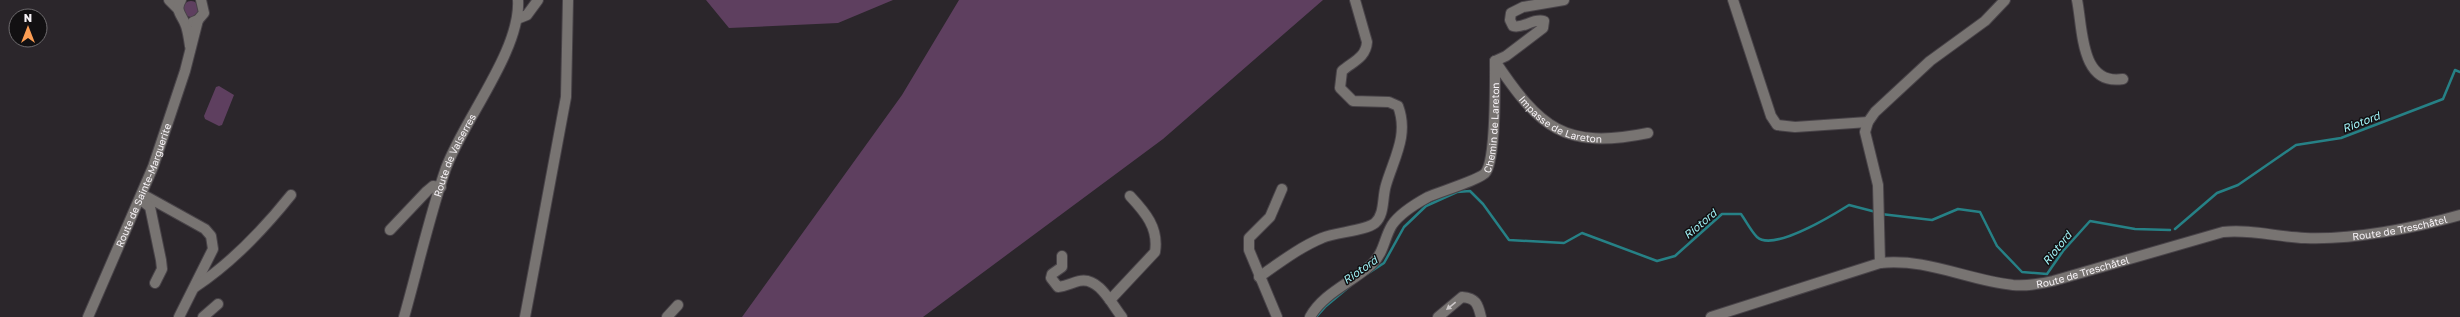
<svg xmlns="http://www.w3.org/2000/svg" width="2460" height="317" font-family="'Golos Text',sans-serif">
	<rect width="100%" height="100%" fill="#2b262b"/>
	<path fill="#5e3f5f" d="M706 0H893L838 23 729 28Z
		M959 0H1323L1163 139 923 317H742L902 95Z
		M183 9a8 8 0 1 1 16 0a8 8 0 1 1-16 0Z
		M219 86 234 95 222 125 219 126 205 119 204 116 216 87Z"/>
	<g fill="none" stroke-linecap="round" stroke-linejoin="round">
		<path stroke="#268186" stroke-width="2.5" d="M1881 214 1932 220 1958 209 1980 212 1997 246 2022 272 2047 274 2063 251 2090 221 2135 229 2170 230
			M2175 229 2217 193 2238 185 2296 145 2341 138 2443 99 2455 70 2460 72
			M1367 274 1384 263 1404 227 1426 206 1457 192 1470 191 1483 204 1509 240 1564 243 1582 233 1657 261 1675 256 1722 214H1741C1746 221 1751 231 1757 237 1773 252 1833 215 1849 205L1876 212
			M1316 317 1326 306 1350 286"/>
		<defs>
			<g id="minor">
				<path d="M169 0 178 9"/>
				<path d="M181 0C174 11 183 16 186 26 188 32 189 39 190 46"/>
				<path d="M1733 0 1771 116 1777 125 1795 127 1868 122"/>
				<path d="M2077 0C2083 29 2080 86 2123 79"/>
				<path d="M517 19 527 15 538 0"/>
				<path d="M193 22 198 20 204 13 201 0"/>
				<path id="s1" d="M1495 61C1540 128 1564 150 1648 133"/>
				<path d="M1495 61 1506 56 1543 28 1544 21C1532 18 1524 29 1513 26L1510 20 1511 13 1523 7 1564 0"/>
				<path d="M142 194 205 229 211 236 213 249 179 317"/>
				<path d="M140 199 150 207 161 260 162 269 155 283"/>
				<path d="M390 230 427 191 433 186 441 187"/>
				<path d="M1062 256V267L1052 274 1051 278 1058 287C1067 286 1071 283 1079 281 1099 276 1112 305 1122 317"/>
				<path d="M1880 263 1878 185 1865 132 1868 122 1875 112 1930 61 1985 21 2005 0"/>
				<path d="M1259 277C1279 263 1300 247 1322 238 1335 232 1365 231 1375 223 1385 214 1382 198 1386 185 1394 158 1409 135 1398 106L1389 102 1353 101 1340 88 1342 71C1352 62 1366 58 1367 42L1355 0"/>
				<path d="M195 287C233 262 263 230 291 195"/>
				<path d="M1110 300 1155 252C1159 228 1145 212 1130 196"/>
				<path id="s2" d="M88 317 153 167 185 71 198 20"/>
				<path d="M203 317 218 304"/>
				<path id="s3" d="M404 317C418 268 429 217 446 168 464 119 521 50 518 0"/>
				<path d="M525 317 566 97 568 0"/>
				<path d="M667 317 678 305"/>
				<path d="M1277 317 1249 250V238L1270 217 1282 189"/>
				<path id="s4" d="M1310 317C1323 293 1353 282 1372 264 1384 253 1384 238 1392 225 1400 213 1417 203 1428 197 1439 192 1482 179 1486 172 1496 157 1495 82 1495 61"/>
				<path d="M1438 317 1462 297C1476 298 1478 304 1481 317"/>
				<path id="s5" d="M1711 317 1880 263C1927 258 1967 280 2013 285 2026 286 2040 284 2053 281L2223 232C2251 229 2277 237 2305 238 2352 240 2415 228 2460 215"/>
			</g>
		</defs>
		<use href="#minor" stroke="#484348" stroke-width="12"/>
		<use href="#minor" stroke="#787472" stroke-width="10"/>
	</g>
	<defs><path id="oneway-solid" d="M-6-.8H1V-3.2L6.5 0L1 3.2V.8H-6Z"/></defs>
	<use fill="#cbc7c8" href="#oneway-solid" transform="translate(1451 306) rotate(141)"/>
	<g text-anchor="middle" stroke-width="3" stroke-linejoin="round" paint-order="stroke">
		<g font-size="10" fill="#f7f3f7" stroke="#121012">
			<text dy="4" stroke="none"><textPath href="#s1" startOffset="92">Impasse de Lareton</textPath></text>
			<text dy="4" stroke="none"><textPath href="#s4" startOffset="281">Chemin de Lareton</textPath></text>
			<text dy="4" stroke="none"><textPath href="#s3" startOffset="170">Route de Valserres</textPath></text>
			<text dy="4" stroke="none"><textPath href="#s2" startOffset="143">Route de Sainte-Marguerite</textPath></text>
			<text dy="4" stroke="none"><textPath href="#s5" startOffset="708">Route de Treschâtel</textPath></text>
			<text dy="4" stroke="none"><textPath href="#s5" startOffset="384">Route de Treschâtel</textPath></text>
		</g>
		<g font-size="11" font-style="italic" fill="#a3f5f9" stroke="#121012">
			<text transform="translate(2361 122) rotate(-21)" y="4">Riotord</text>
			<text transform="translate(1700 224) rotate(-40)" y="4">Riotord</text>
			<text transform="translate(2057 248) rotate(-51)" y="4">Riotord</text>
			<text transform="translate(1360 270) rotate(-35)" y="4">Riotord</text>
		</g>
	</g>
	<g transform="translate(28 28)"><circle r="19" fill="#121012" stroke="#6e6b6e"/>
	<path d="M0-3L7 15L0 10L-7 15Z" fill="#fc9d53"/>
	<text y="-6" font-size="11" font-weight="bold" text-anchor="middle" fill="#f7f3f7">N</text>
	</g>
</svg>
